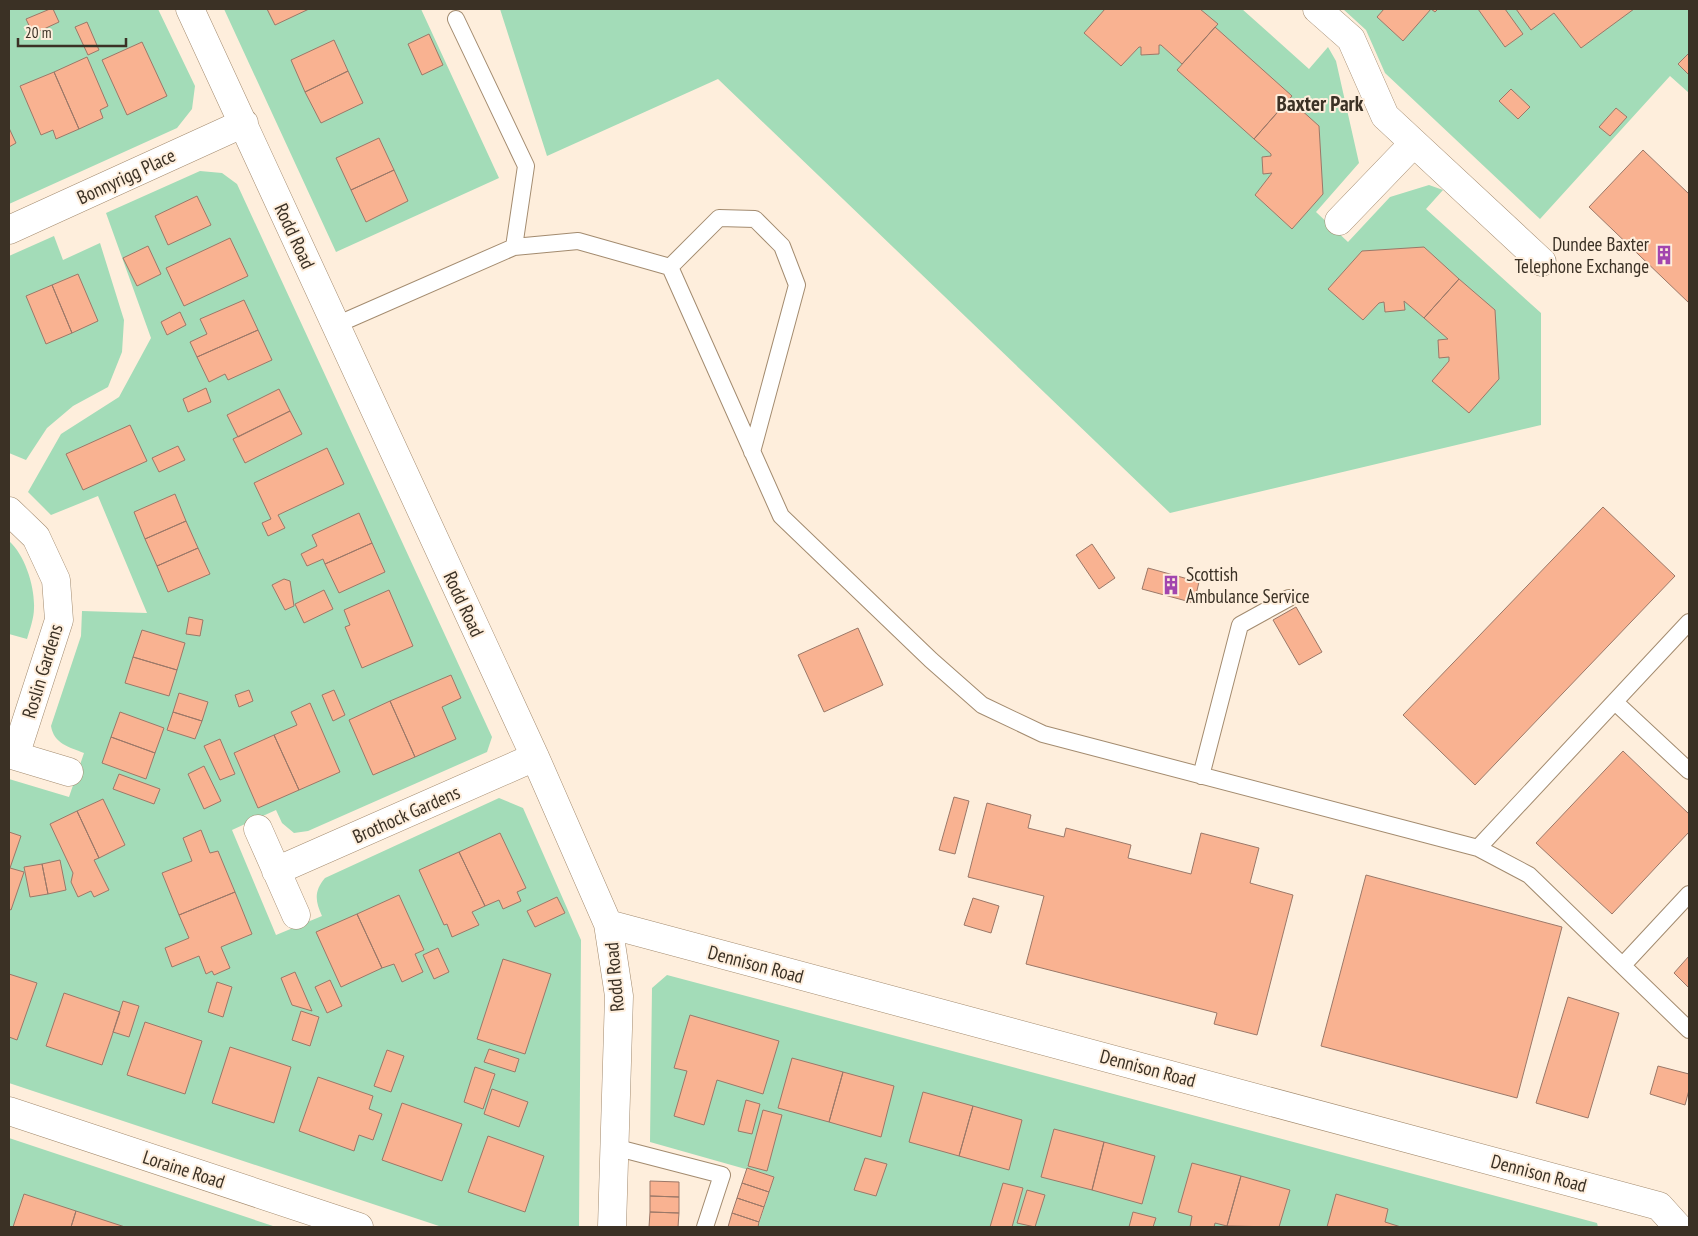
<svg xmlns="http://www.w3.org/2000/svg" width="1698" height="1236" font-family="'PT Sans Narrow',sans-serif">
	<rect width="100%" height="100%" fill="#feeedc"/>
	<path fill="#a3dcb8" d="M9 9H158L195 86 192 109 177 128 9 204Z
		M224 9H421L499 178 336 252Z
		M500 9H1242L1309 69 1328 47 1336 61 1359 163 1316 212 1348 242 1390 197 1429 185 1443 190 1426 209 1541 313V425L1170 513 718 79 547 156Z
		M1343 9H1689V93L1670 76 1540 219 1385 73 1366 30Z
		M200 171 222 173 237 184 492 737 487 752 308 831 294 833 282 823 276 810 232 830 276 935 322 916C315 901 314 891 325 878L499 798 523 808 581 940 579 1227H442L9 1083V779L69 797 84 753C69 747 54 744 51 726L81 636 82 611 147 613 98 496 51 515 28 492 61 434 119 397 151 338 106 213Z
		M54 236 63 260 100 243 124 320 122 352 108 387 73 406 47 428 26 460 9 453V256Z
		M9 541C25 555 35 587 34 608 34 618 30 629 27 639L9 634Z
		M667 975 1597 1223 1598 1227H758L774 1177 650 1142 652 988Z
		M9 1138 276 1227H9Z"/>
	<path fill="#f9b291" stroke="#9b7868" d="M50 9H53L59 22 33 34 26 19Z
		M267 9H309L275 25Z
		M1105 9H1200L1218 24 1182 64 1161 45H1159V54L1141 55V47H1139L1121 66 1084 33Z
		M1384 9H1438L1435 12 1431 9 1403 41 1377 17Z
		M1478 9H1505L1523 34 1505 47Z
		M1516 9H1634L1581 48 1554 13 1531 30Z
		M87 22 99 50 88 55 75 27Z
		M1215 27 1292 96 1254 139 1177 70Z
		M429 34 443 65 422 75 408 44Z
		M334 40 348 71 305 92 291 60Z
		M142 42 167 96 127 115 102 60Z
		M1689 53V75L1678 64Z
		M87 57 108 106 100 110 103 118 79 129 54 72Z
		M348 71 363 103 321 123 305 92Z
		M54 72 79 129 56 139 53 130 41 135 20 86Z
		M1511 89 1530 107 1518 119 1499 101Z
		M1289 99 1319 126 1323 194 1292 229 1255 195 1272 173 1263 174 1262 157 1271 156V154L1254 139Z
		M1616 108 1627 117 1610 136 1599 127Z
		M9 128 16 143 9 147Z
		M379 138 394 170 351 190 336 158Z
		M1643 150 1689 194V303L1589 207Z
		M394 170 408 201 366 222 351 190Z
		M197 196 211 225 168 245 155 216Z
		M230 238 248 276 184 306 166 268Z
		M148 246 161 274 137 286 123 258Z
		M1424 247 1459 279 1424 318 1404 301 1405 310 1385 312 1384 302 1379 303 1363 320 1328 289 1362 251Z
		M78 274 98 321 72 333 52 285Z
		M1459 279 1495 310 1499 379 1469 413 1432 381 1449 361V357L1439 358 1438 340 1448 339 1424 318Z
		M52 285 72 333 46 344 26 296Z
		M244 300 258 330 197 357 190 342 207 334 200 319Z
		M180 312 186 325 167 335 161 322Z
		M258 330 272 360 228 380 225 374 209 382 197 357Z
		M206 388 211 402 188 412 183 399Z
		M279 389 290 411 238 437 227 415Z
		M290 411 302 434 245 463 233 439Z
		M130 425 147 461 83 490 66 454Z
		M178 446 185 460 159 472 152 458Z
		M327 448 344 484 278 515 285 528 268 536 262 523 271 519 254 483Z
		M175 494 186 521 145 539 134 512Z
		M1603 507 1675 576 1475 785 1403 715Z
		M359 513 372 543 325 564 323 559 307 566 301 554 317 546 312 535Z
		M186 521 198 548 157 566 145 539Z
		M372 543 385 572 339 593 325 564Z
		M1092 544 1115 578 1099 589 1076 555Z
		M198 548 210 574 168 592 157 566Z
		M1148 568 1199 582 1194 603 1142 589Z
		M284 579 290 581 294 606 285 610 272 585Z
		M324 590 333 609 304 623 295 604Z
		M389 590 413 646 362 668 345 627 350 625 344 610Z
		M1296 607 1322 652 1299 665 1273 620Z
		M189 617 203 620 200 636 186 634Z
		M858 628 883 685 824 712 798 655Z
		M142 630 185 643 177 670 133 657Z
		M133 657 177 670 169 696 125 683Z
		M451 675 461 698 442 707 456 739 415 757 390 701Z
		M249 690 253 701 239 707 235 695Z
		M334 690 345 715 333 721 322 695Z
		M179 693 208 702 202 721 173 712Z
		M390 701 415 757 373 775 349 720Z
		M310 703 340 772 299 790 274 735 297 725 291 712Z
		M120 712 164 728 155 753 111 737Z
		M173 712 202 721 195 739 167 730Z
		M274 735 299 790 258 808 234 753Z
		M111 737 155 753 146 779 102 763Z
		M220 739 235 774 220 780 204 746Z
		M1623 751 1689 814V832L1612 914 1536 843Z
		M204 766 221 801 204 809 188 774Z
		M119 774 160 789 154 804 113 789Z
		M954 797 969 801 955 854 939 850Z
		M103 799 125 845 99 858 77 811Z
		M987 803 1031 815 1028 828 1064 837 1066 828 1131 845 1128 858 1191 874 1201 833 1259 848 1250 883 1293 895 1257 1035 1214 1024 1217 1013 1026 964 1044 896 968 877Z
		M77 811 99 858 94 860 109 890 94 897 91 891 78 897 71 882 73 873 50 824Z
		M201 830 210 853 218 851 235 892 179 915 162 873 192 861 183 838Z
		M9 832 21 836 10 868 24 872 11 910 9 909Z
		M500 833 526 888 517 892 521 901 503 909 499 900 485 906 459 852Z
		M459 852 485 906 472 912 479 925 452 937 447 924 444 925 419 870Z
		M60 860 66 890 48 894 42 864Z
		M42 864 48 894 30 897 24 867Z
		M1366 875 1562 927 1517 1098 1321 1046Z
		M235 892 252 934 221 947 230 968 214 975 212 971 206 974 199 956 172 967 165 948 189 938 179 915Z
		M399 895 424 950 415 954 423 972 402 982 394 964 382 968 357 914Z
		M557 897 565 913 535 927 527 911Z
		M973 898 999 906 991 933 964 925Z
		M357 914 382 968 341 987 316 932Z
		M438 948 449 972 434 979 423 955Z
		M1689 956V988L1674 973Z
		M503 959 551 974 525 1054 477 1039Z
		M295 972 312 1011 292 1005 281 978Z
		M9 974 37 983 17 1040 9 1037Z
		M330 980 342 1006 327 1013 315 987Z
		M217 982 232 987 223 1017 208 1012Z
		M64 993 120 1012 102 1065 46 1046Z
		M1568 997 1619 1013 1588 1118 1536 1103Z
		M123 1001 139 1006 129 1037 113 1032Z
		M301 1011 319 1017 310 1046 292 1040Z
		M690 1015 779 1041 763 1094 717 1080 704 1125 674 1116 687 1071 674 1068Z
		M145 1022 202 1041 185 1094 127 1075Z
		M230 1047 291 1067 274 1123 212 1103Z
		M489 1049 519 1059 515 1072 484 1062Z
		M387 1050 404 1056 391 1092 374 1086Z
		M792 1058 843 1072 829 1122 778 1108Z
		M1658 1066 1689 1074V1090L1685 1105 1650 1094Z
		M475 1067 495 1074 483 1109 464 1102Z
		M843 1072 894 1086 881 1137 829 1122Z
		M318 1077 373 1096 369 1109 382 1114 373 1140 359 1135 354 1151 299 1131Z
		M492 1089 528 1102 519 1127 484 1114Z
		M923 1092 973 1106 959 1156 909 1142Z
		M746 1100 760 1104 752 1134 738 1131Z
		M402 1103 462 1124 442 1181 382 1160Z
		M973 1106 1022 1120 1009 1170 959 1156Z
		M763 1110 782 1115 767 1171 748 1166Z
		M1054 1129 1104 1142 1092 1190 1041 1177Z
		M488 1136 544 1156 525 1212 468 1192Z
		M1104 1142 1155 1156 1142 1204 1092 1190Z
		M865 1158 887 1164 876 1196 854 1190Z
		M1192 1163 1241 1176 1227 1226 1215 1223 1214 1227H1190L1192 1216 1178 1212Z
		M747 1168 774 1177 769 1192 742 1183Z
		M1241 1176 1290 1190 1279 1227 1227 1226Z
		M650 1181 679 1182V1197L650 1196Z
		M742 1183 769 1192 764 1207 737 1198Z
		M1003 1183 1023 1188 1012 1227H990Z
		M1027 1190 1045 1195 1035 1227 1017 1223Z
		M24 1194 76 1211 71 1227H13Z
		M1336 1194 1388 1209 1385 1222 1401 1227H1327Z
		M650 1196 679 1197V1213L650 1212Z
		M737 1198 764 1207 759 1222 732 1213Z
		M76 1211 125 1227H71Z
		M650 1212 679 1213 678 1227H649Z
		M1133 1212 1156 1218 1153 1227H1129Z
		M732 1213 759 1222 758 1227H728Z"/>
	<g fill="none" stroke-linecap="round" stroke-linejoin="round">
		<defs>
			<path id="service" d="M456 19 526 166 514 247
				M670 267 719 218 755 219 782 246 797 285 752 452
				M336 325 514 247 578 241 670 267 781 516 931 660 982 705 1043 734 1478 848 1529 875 1689 1030
				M1615 702 1689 771
				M1201 776 1240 625 1289 598
				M1478 848 1689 622
				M1623 965 1689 894
				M614 1147 722 1175 705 1227"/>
			<path id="minor" d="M190 9 535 757 608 924 619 996 612 1227
				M1317 9 1351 39 1385 116 1542 262
				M1339 221 1413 144
				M9 230 244 123
				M9 511 36 537 56 580 59 620 15 756
				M9 754 69 772
				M258 829 296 915
				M276 871 535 757
				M608 924 1659 1206 1678 1227
				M9 1111 359 1227"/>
		</defs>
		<use href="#service" stroke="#a38b6f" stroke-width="18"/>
		<use href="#minor" stroke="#a38b6f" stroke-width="29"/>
		<use href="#service" stroke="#fff" stroke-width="16"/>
		<use href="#minor" stroke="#fff" stroke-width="28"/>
	</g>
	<defs>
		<symbol id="building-bare" viewBox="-9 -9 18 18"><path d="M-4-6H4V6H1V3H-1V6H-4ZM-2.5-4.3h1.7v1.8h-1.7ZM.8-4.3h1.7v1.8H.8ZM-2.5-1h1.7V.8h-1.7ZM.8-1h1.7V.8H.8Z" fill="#a245ae" stroke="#feeedc" stroke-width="2.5" paint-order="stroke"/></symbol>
	</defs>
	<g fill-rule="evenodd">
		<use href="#building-bare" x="1650" y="241" width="28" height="28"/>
		<use href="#building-bare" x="1157" y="571" width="28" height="28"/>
	</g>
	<g text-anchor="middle" stroke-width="4" stroke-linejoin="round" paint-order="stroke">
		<g font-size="19" fill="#3b3125" stroke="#feeedc">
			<text transform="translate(126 176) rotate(-25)" y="7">Bonnyrigg Place</text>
			<text transform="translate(295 236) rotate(65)" y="7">Rodd Road</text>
			<text transform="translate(464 604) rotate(65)" y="7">Rodd Road</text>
			<text transform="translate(42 671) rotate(-73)" y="7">Roslin Gardens</text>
			<text transform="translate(406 814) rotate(-24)" y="7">Brothock Gardens</text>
			<text transform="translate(756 964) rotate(15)" y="7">Dennison Road</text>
			<text transform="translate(614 977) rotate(-95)" y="7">Rodd Road</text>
			<text transform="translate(1148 1068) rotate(15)" y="7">Dennison Road</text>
			<text transform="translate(184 1169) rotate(18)" y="7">Loraine Road</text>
			<text transform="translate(1539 1173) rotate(15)" y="7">Dennison Road</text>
		</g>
		<g font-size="19" fill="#3b3125" stroke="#feeedc" text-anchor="end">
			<text x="1649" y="251">Dundee Baxter<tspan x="1649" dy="22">Telephone Exchange</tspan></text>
			<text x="1186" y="581" text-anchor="start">Scottish<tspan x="1186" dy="22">Ambulance Service</tspan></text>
		</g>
		<g font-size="21" font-weight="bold" fill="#3b3125" stroke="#feeedc">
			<text x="1320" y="111">Baxter Park</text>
		</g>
	</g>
	<rect width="1698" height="1236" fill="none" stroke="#3b3125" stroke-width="20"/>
	<path d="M18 38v8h108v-8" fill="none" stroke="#3b3125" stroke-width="2.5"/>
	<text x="25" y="38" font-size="15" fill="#3b3125" stroke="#feeedc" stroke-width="4" paint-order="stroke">20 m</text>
</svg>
